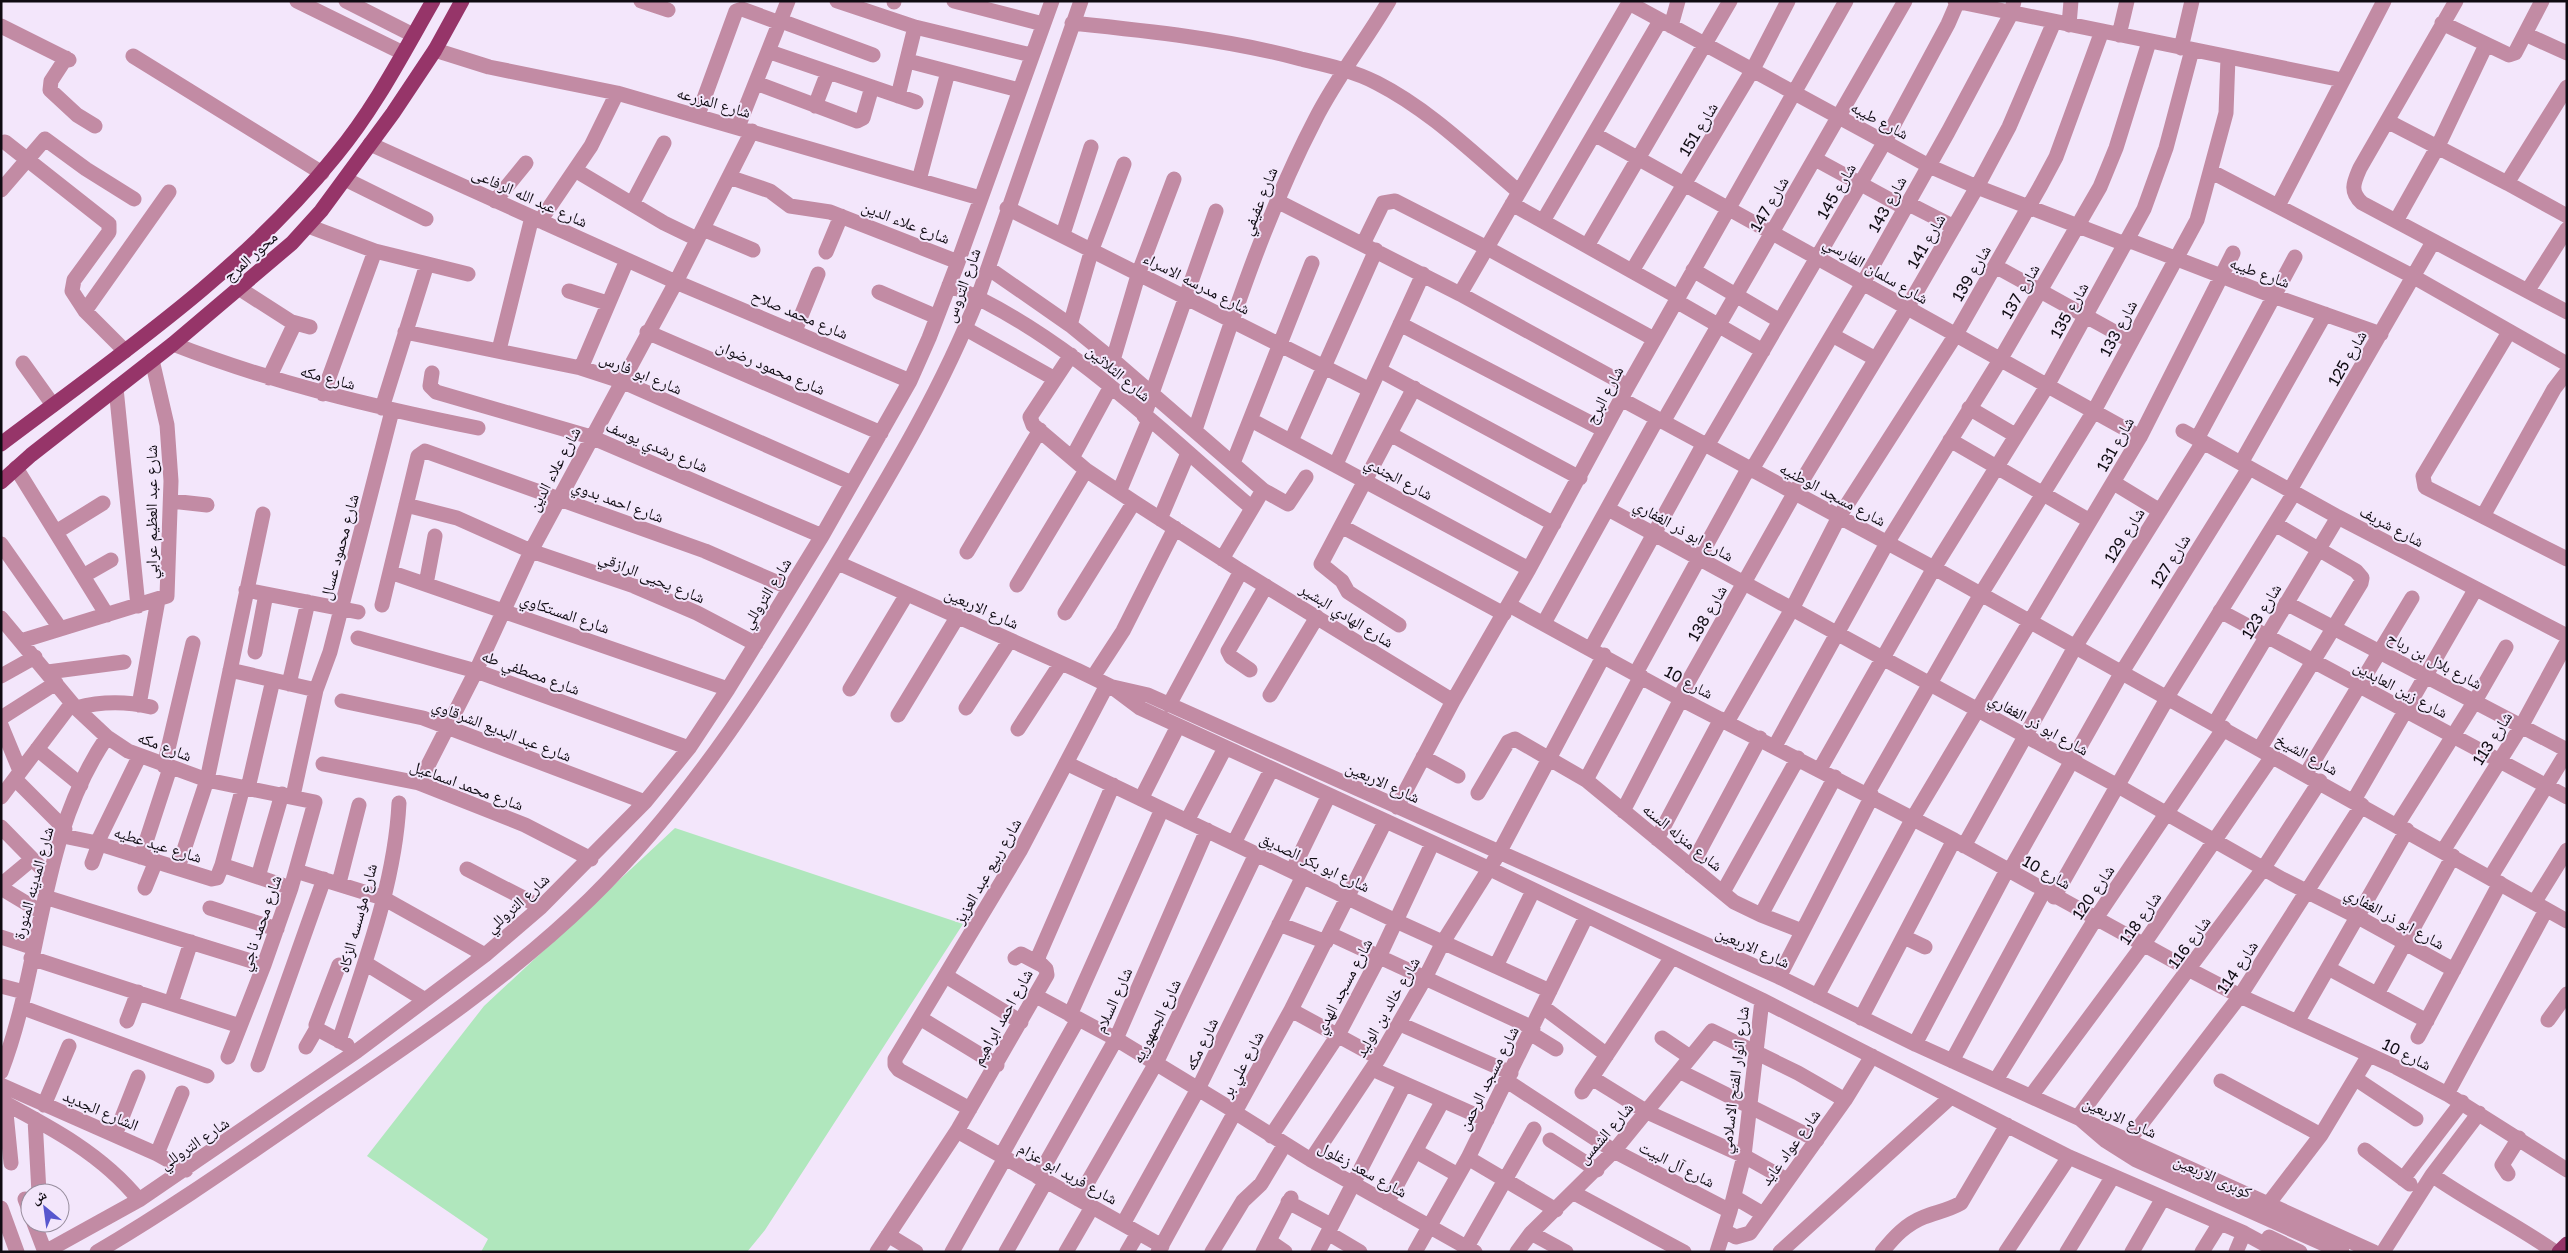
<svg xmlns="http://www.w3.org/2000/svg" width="2568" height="1253" font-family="'Golos Text','Noto Naskh Arabic',sans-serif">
	<rect width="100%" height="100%" fill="#f3e6fb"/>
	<path fill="#b0e7bd" d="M675 828 963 924 765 1230 747 1252H481L488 1239 367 1156 484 1006Z"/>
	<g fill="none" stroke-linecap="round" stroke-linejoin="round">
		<path stroke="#c28ba4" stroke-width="15" d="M297 1 403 53
			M346 1 413 35
			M641 1 668 10
			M837 1 915 27 1031 55
			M954 1 1043 24
			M1955 1 2342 80
			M2456 1 2360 168C2354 182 2349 191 2362 203L2567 312
			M894 2V1
			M1629 3 1929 166 1977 187 2125 244
			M781 21 873 55
			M1072 23C1149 31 1226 39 1301 59 1327 65 1354 71 1377 83 1430 110 1474 154 1519 192
			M2442 23 2509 55 2515 53 2542 1
			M2069 25 2071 1
			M1 26 69 60
			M1671 26 1678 1
			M2525 34 2567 53
			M2119 35 2127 1
			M2181 48 2192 1
			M435 50 489 67 617 93 980 198
			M770 52 916 102
			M133 56 322 173
			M66 58 51 81 50 90 77 115 95 126
			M908 61 1019 90
			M756 83 857 121 863 118 872 87
			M2567 87 2507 183 2567 216
			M898 96 915 27
			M815 106 828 72
			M698 115 736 11 742 9 780 23
			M2387 121 2507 183
			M738 127 788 1
			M1594 134 2140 437
			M5 142 109 224V232L74 280 72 291 85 311 125 351
			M370 144 676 282 910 381
			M1815 159 1905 208
			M575 170 664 223 697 239
			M2212 172 2414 277 2567 364
			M729 177 770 191 790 206 830 212 958 262
			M345 179 426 219
			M919 180 948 72
			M1 190 45 139 86 169 134 199
			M495 201 526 163
			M1277 201 1460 294 1628 386
			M1907 203 1954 227
			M632 204 664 143
			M1512 204 1678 297
			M2278 206 2384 1
			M1007 208 1370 390
			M540 221 591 146 617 93
			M1543 221 1660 21
			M2396 221 2438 146 2486 45
			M308 226 375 251 468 274
			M703 229 753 250
			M1063 234 1091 147
			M2128 240 2273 296 2381 334
			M1363 244 1383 203 1395 201 1487 248 1654 339
			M1587 246 1730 1
			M826 252 841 216
			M1995 266 2131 341
			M988 268 1070 325 1113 360 1263 490
			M1693 270 1780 321
			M1632 271 1752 71 1788 1
			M949 285C1062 331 1160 430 1252 508
			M240 289 290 321 294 325 269 378
			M2528 290 2567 229
			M569 291 607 303
			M879 292 937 317
			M1460 294 1630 1
			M1676 301 1763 351
			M85 311 169 192
			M292 322 310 327
			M1400 324 1604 430
			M1070 325 1092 249 1124 164
			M966 329 1055 379
			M795 331 818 274
			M405 332 581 368 621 381 852 483
			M647 332 881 433
			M2509 332 2423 476 2425 487 2567 559
			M1832 335 1876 359
			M173 344C273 383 374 407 478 428
			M499 350 532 217
			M1071 355 1030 417 1033 425 1086 470 1134 502 1241 571 1453 701
			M1113 360 1139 272 1174 179
			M23 363 53 405
			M581 368 627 260
			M1379 370 1580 478
			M432 373 430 386 436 392 591 437 822 536
			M116 388 138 606
			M323 394 375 251
			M1621 399 1934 568 2567 921
			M382 408 427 264
			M1969 408 2015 435
			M1144 416 1216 211
			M1251 420 1529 569
			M1663 422 1905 1
			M1195 430C1230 326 1264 218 1315 120 1336 78 1365 42 1389 1
			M2183 431 2338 517 2567 636
			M1390 434 1554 524
			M2197 439 2295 257
			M1950 440 2090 521
			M1291 441 1376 250
			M1707 446 1884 143 1948 24 1958 1
			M1072 458 1110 388
			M1233 463 1312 263
			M2241 463 2325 314
			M1336 464 1423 274
			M16 468 107 615
			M1751 471 1863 283 1948 132 2011 14 2014 1
			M2114 483 2160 511
			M2290 490 2433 242
			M1119 492 1149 420
			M171 501 207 505
			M406 505 457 518 531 551 634 586 697 613 756 644
			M1608 509 2118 786 2282 879 2358 917 2454 970
			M2483 516 2554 389 2567 372
			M1160 519 1188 453
			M1341 526 1504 614
			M56 532 103 503
			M1 544 60 628
			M967 552 1040 430
			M1222 559 1263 490 1288 504 1306 477
			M838 563 1077 670 1112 687 1140 708 1488 868 1762 1000 2069 1157 2244 1233 2279 1252
			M390 572 728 689
			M83 576 111 560
			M426 584 435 536
			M1017 585 1086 470
			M246 590 358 612
			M2286 603 2567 750
			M382 605 418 456 425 451 705 551 790 588
			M1509 605 1681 699 1954 840 2190 970 2240 996 2396 1067 2447 1094 2567 1170
			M2220 611 2567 797
			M1065 613 1134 502
			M1 618 76 708 107 737 128 751 207 780 315 802 291 888 264 965 228 1057
			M1544 623 1657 419
			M1399 625 1348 592 1342 581 1321 564 1414 388
			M358 638 476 671 689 748
			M21 641 167 596 171 481 167 425 152 360
			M1591 648 1703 445
			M255 652 266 594
			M230 670 316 690
			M1250 670 1231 657 1228 651 1266 586
			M48 672 124 662
			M1636 673 1748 469
			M1 676 35 657
			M1093 677 1123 631 1175 528
			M289 684 308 602
			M1113 687 1148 695 1779 977 1915 1044 2374 1252
			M850 689 907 594
			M1270 695 1317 617
			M2167 697 2294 493
			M1679 698 1794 494 1907 308 1977 187 2009 127 2054 22
			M342 701 423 718 645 802
			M139 705 158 600
			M1169 705 1241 571
			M76 708C102 701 125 701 151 707
			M966 708 1010 640
			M898 715 958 616
			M1 718 56 683
			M1727 722 1792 609 1839 517 1955 336 2041 185 2056 157 2102 31
			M2215 723 2338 517
			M1 725 20 771
			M1018 729 1061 663
			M1775 746 1887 543 2000 360 2100 187 2116 148 2149 42
			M2260 748 2361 583 2362 578 2356 571 2275 524
			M37 749 81 785
			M1423 757 1458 776
			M1066 763 1396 921 1550 991
			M323 764 419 783 525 825 591 859
			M164 766 193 643
			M1820 769 1934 568 2047 386 2144 209 2166 148 2192 50
			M2306 774 2412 598
			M15 779 65 829
			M1586 780 1641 676
			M2320 781 2263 869 2078 1117 2106 1141 2136 1160 2342 1252
			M419 783 476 671 531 551 676 282 752 131
			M248 788 273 680
			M1478 793 1508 742 1515 739 1586 780 1734 902 1761 915 1802 931
			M1867 794 1981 594 2094 411 2197 220 2226 113 2228 57
			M293 796 316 690 330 652 392 411
			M1 797 72 703
			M1141 799 1178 726
			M2354 800 2475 590
			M1397 807 1453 701 1529 569 1628 386 1846 1
			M1623 811 1681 699
			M1187 821 1225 748
			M2397 825 2475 701 2506 647
			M1 827 50 877
			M63 836 97 843 212 879 217 878 222 865 291 888
			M1657 839 1721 719
			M97 843 139 757
			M1234 843 1271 770
			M1964 846 2075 647 2203 442
			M2443 851 2522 725 2567 642
			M141 857 170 768
			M92 863 99 844
			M222 865 243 787
			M1691 867 1760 738
			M178 868 207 780 263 514
			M467 869 541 907
			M296 871 383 898 485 955
			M1292 871 1329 795
			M2009 872 2122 672 2249 468
			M258 877 282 794
			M2490 878 2567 752
			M339 883 359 805
			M1 885 31 860
			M1 888 41 912
			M145 888 156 861
			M1723 892 1798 758
			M45 897 264 965
			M2054 897 2168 697
			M2534 903 2567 850
			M210 908 277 929
			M1761 915 1835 777
			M1279 924 1326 942
			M1330 934 1533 1028
			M1 937 34 948
			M1904 937 1925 947
			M31 958 240 1026
			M1015 958 1021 954 1040 964
			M365 963 425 1000
			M339 965 316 1025 319 1030 347 1045
			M1496 966 1533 891
			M2328 968 2427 1021
			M946 976 1021 1022
			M1779 977 1872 796
			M1 986 24 992
			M2377 994 2453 856
			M1036 996 1116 1039 1236 1112
			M1817 996 1913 818 2140 437 2233 253
			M171 1003 191 942
			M21 1007 207 1076
			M1543 1007 1607 1055
			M1291 1010 1379 1058
			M1070 1015 1162 809
			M920 1018 997 1065
			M1861 1018 1954 840
			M2548 1020 2567 994
			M127 1021 138 992
			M2297 1022 2407 830
			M1400 1024 1511 1073
			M1530 1033 1556 1049
			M2418 1037 2500 883
			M1662 1038 1690 1057
			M339 1041C364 964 395 884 399 803
			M1915 1044 2007 870
			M306 1047 317 1028
			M1952 1061 2044 891
			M258 1065 324 879
			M1372 1069 1487 1120
			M1679 1071 1817 1140
			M1 1072C43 963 39 836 107 737
			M1592 1078 1647 1112 1744 1156 1787 1180
			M2356 1079 2416 1119
			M1996 1080 2096 918 2224 728
			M1507 1081 1614 1151 1730 1211
			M2221 1081 2321 1135
			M1 1085 157 1154 186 1170
			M1582 1092 1672 957
			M2447 1094 2546 910
			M2031 1096 2143 945 2273 755
			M1 1101C52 1128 103 1155 139 1200
			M1 1105 5 1103 11 1163
			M44 1105 69 1046
			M970 1109 899 1070 895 1065V1059L1020 851 1107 685
			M1236 1113 1311 1160 1475 1252
			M35 1119 39 1193
			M957 1131 1162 1246
			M115 1135 138 1077
			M1271 1136 1338 1035 1379 957 1432 844
			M1550 1140 1597 1170
			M2129 1140 2240 996 2362 805
			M2365 1150 2410 1184
			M1417 1152 1458 1175
			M157 1154 182 1093
			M1001 1156 1078 1019
			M1468 1158 1556 1210
			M1311 1160 1379 1058 1425 978 1443 942 1499 853 1604 655
			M2508 1174 2502 1165 2519 1138
			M2432 1175C2472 1203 2515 1224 2555 1252
			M1038 1177 1116 1039 1207 830
			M2403 1179 2462 1102
			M1574 1193 1684 1252
			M1734 1197 1763 1214
			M25 1199 30 1212
			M1078 1199 1156 1063 1256 854
			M1288 1202 1331 1225
			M1387 1203 1442 1102
			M2269 1203 2321 1135 2369 1055
			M1 1208 17 1252
			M34 1223 45 1252
			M1123 1224 1198 1089 1303 876
			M1724 1231 1736 1237 1750 1233 1845 1100 1872 1056
			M1328 1233 1360 1252
			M1531 1233 1566 1252
			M888 1235 916 1252
			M2269 1237 2300 1252
			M1269 1241 1285 1252
			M45 1252 139 1200 357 1051 485 955 541 907 645 802 689 748 728 689 822 536 910 381 929 338 958 262 1052 1
			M97 1252C174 1207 247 1155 320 1105 413 1042 509 978 590 899 693 798 772 673 845 550 894 468 943 386 978 297L1081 1
			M877 1252 957 1131 1047 975 1046 969 1038 961 1039 955 1113 785
			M952 1252 1005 1158
			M1006 1252 1046 1181
			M1066 1252 1092 1207
			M1127 1252 1138 1233
			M1158 1252 1291 1010 1385 822
			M1212 1252 1243 1201 1261 1184 1285 1144
			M1263 1252 1291 1198
			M1318 1252 1404 1085
			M1415 1252 1468 1158 1586 917
			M1464 1252 1534 1129
			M1517 1252 1531 1233 1614 1151 1712 1031 1798 1073 1845 1100
			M1717 1252 1730 1211 1744 1156 1762 1000
			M1780 1252 1951 1097
			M1882 1252C1894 1237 1906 1224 1924 1217 1937 1212 1949 1210 1961 1203L2007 1125
			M2006 1252 2069 1157
			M2067 1252 2113 1176
			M2132 1252 2163 1198
			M2202 1252 2220 1223
			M2236 1252 2244 1233
			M2383 1252 2432 1175 2479 1113"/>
		<path stroke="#963569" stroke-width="15" d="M1 444C119 355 243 271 336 155 375 108 403 53 433 1
			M1 482 31 455 173 344 292 243 321 211 393 113 435 50 462 1
			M2559 1252 2567 1244"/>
	</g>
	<g text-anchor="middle" stroke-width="4" stroke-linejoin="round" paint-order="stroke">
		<g font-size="16" fill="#0f0b12" stroke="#f3e6fb">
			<text transform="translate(714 102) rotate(16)" y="6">شارع المزرعه</text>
			<text transform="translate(1880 120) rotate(28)" y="6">شارع طيبه</text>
			<text transform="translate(1698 129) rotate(-59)" y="6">شارع 151</text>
			<text transform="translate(1836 191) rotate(-60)" y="6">شارع 145</text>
			<text transform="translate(530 197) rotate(24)" y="6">شارع عبد الله الرفاعى</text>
			<text transform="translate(1259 201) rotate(-68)" y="6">شارع عفيفي</text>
			<text transform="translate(1769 204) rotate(-60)" y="6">شارع 147</text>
			<text transform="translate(1887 204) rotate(-61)" y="6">شارع 143</text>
			<text transform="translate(906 222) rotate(21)" y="6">شارع علاء الدين</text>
			<text transform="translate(1926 241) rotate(-60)" y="6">شارع 141</text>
			<text transform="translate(250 256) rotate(-42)" y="6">محور المرج</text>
			<text transform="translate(1876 270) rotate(30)" y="6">شارع سلمان الفارسي</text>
			<text transform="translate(2260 272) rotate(20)" y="6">شارع طيبه</text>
			<text transform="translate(1971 273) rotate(-60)" y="6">شارع 139</text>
			<text transform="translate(1197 283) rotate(27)" y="6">شارع مدرسه الاسراء</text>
			<text transform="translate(962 285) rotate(-70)" y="6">شارع التروس</text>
			<text transform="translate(2020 291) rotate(-60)" y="6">شارع 137</text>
			<text transform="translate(2069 310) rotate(-61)" y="6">شارع 135</text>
			<text transform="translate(800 314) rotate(23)" y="6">شارع محمد صلاح</text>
			<text transform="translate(2118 328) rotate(-62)" y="6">شارع 133</text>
			<text transform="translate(2347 358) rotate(-60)" y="6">شارع 125</text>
			<text transform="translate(771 367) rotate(23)" y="6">شارع محمود رضوان</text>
			<text transform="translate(641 373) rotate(22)" y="6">شارع ابو فارس</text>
			<text transform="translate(1119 373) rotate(40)" y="6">شارع الثلاثين</text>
			<text transform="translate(328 377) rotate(15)" y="6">شارع مكه</text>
			<text transform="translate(1604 395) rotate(-62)" y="6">شارع البرج</text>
			<text transform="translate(2115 444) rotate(-61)" y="6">شارع 131</text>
			<text transform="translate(657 446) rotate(23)" y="6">شارع رشدي يوسف</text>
			<text transform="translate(554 469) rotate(-62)" y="6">شارع علاء الدين</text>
			<text transform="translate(1399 478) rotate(28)" y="6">شارع الجندي</text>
			<text transform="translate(1833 494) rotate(28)" y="6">شارع مسجد الوطنيه</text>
			<text transform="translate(618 501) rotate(20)" y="6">شارع احمد بدوي</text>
			<text transform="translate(151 512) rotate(-90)" y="6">شارع عبد العظيم عرابي</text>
			<text transform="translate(2392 526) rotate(28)" y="6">شارع شريف</text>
			<text transform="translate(1684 530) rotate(29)" y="6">شارع ابو ذر الغفاري</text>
			<text transform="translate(2124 535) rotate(-58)" y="6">شارع 129</text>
			<text transform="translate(339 547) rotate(-75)" y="6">شارع محمود عسال</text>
			<text transform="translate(2170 561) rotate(-58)" y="6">شارع 127</text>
			<text transform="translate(652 577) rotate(22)" y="6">شارع يحيى الرازقي</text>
			<text transform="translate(766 593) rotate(-58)" y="6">شارع التروللي</text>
			<text transform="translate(982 608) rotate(24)" y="6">شارع الاربعين</text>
			<text transform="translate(2261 611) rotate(-59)" y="6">شارع 123</text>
			<text transform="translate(565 613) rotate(19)" y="6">شارع المستكاوي</text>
			<text transform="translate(1707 613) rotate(-60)" y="6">شارع 138</text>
			<text transform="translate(1347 615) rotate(32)" y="6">شارع الهادي البشير</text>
			<text transform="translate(2435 660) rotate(28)" y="6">شارع بلال بن رباح</text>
			<text transform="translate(531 672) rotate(20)" y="6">شارع مصطفي طه</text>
			<text transform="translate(1689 682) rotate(28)" y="6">شارع 10</text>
			<text transform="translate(2401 689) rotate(28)" y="6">شارع زين العابدين</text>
			<text transform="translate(2039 724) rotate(29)" y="6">شارع ابو ذر الغفاري</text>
			<text transform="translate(502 730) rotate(21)" y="6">شارع عبد البديع الشرقاوي</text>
			<text transform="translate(2492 738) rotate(-58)" y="6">شارع 113</text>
			<text transform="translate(165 746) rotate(21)" y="6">شارع مكه</text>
			<text transform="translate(2307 754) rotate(29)" y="6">شارع الشيخ</text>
			<text transform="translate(1383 782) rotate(24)" y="6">شارع الاربعين</text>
			<text transform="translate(467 785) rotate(20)" y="6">شارع محمد اسماعيل</text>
			<text transform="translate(1683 837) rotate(39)" y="6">شارع منزله السنه</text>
			<text transform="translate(158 844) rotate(17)" y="6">شارع عيد عطيه</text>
			<text transform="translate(1315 862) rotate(25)" y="6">شارع ابو بكر الصديق</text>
			<text transform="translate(987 871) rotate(-60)" y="6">شارع ربيع عبد العزيز</text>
			<text transform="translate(2047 872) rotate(29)" y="6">شارع 10</text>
			<text transform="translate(33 883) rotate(-75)" y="6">شارع المدينه المنورة</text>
			<text transform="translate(2093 892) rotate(-56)" y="6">شارع 120</text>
			<text transform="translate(517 903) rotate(-42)" y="6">شارع التروللي</text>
			<text transform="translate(357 918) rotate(-75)" y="6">شارع مؤسسه الزكاه</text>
			<text transform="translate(2140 918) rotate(-55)" y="6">شارع 118</text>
			<text transform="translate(2395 918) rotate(29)" y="6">شارع ابو ذر الغفاري</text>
			<text transform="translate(260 923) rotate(-71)" y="6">شارع محمد ناجي</text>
			<text transform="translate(2189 942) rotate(-54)" y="6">شارع 116</text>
			<text transform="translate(1753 947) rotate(24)" y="6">شارع الاربعين</text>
			<text transform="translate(2237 967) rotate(-56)" y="6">شارع 114</text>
			<text transform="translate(1343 986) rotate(-62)" y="6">شارع مسجد الهدي</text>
			<text transform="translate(1113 1000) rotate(-66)" y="6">شارع السلام</text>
			<text transform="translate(1387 1007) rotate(-60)" y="6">شارع خالد بن الوليد</text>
			<text transform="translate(1002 1017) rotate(-61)" y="6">شارع احمد ابراهيم</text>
			<text transform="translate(1156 1021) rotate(-64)" y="6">شارع الجمهوريه</text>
			<text transform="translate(1201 1044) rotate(-64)" y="6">شارع مكه</text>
			<text transform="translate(2407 1054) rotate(26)" y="6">شارع 10</text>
			<text transform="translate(1242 1064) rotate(-62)" y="6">شارع علي بر</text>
			<text transform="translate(1488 1078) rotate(-63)" y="6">شارع مسجد الرحمن</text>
			<text transform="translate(1734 1080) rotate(-83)" y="6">شارع انوار الفتح الاسلامي</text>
			<text transform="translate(101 1110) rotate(23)" y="6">الشارع الجديد</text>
			<text transform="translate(2120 1117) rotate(24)" y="6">شارع الاربعين</text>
			<text transform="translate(1605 1133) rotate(-49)" y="6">شارع الشمس</text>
			<text transform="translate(194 1143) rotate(-34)" y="6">شارع التروللي</text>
			<text transform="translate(1790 1147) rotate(-54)" y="6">شارع عواد عايد</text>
			<text transform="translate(1677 1164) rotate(27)" y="6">شارع آل البيت</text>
			<text transform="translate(1363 1169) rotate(29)" y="6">شارع سعد زغلول</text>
			<text transform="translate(1068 1173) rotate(29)" y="6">شارع فريد ابو عزام</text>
			<text transform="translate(2213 1176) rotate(24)" y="6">كوبرى الاربعين</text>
		</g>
	</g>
	<rect width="2568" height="1253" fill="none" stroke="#0f0b12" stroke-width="5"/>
	<g transform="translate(45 1208) rotate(331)"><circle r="24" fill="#f3e6fb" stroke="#988e9e"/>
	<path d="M0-4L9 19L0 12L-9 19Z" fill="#5756ce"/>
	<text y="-8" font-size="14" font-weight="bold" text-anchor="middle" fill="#0f0b12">ش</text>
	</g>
</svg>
